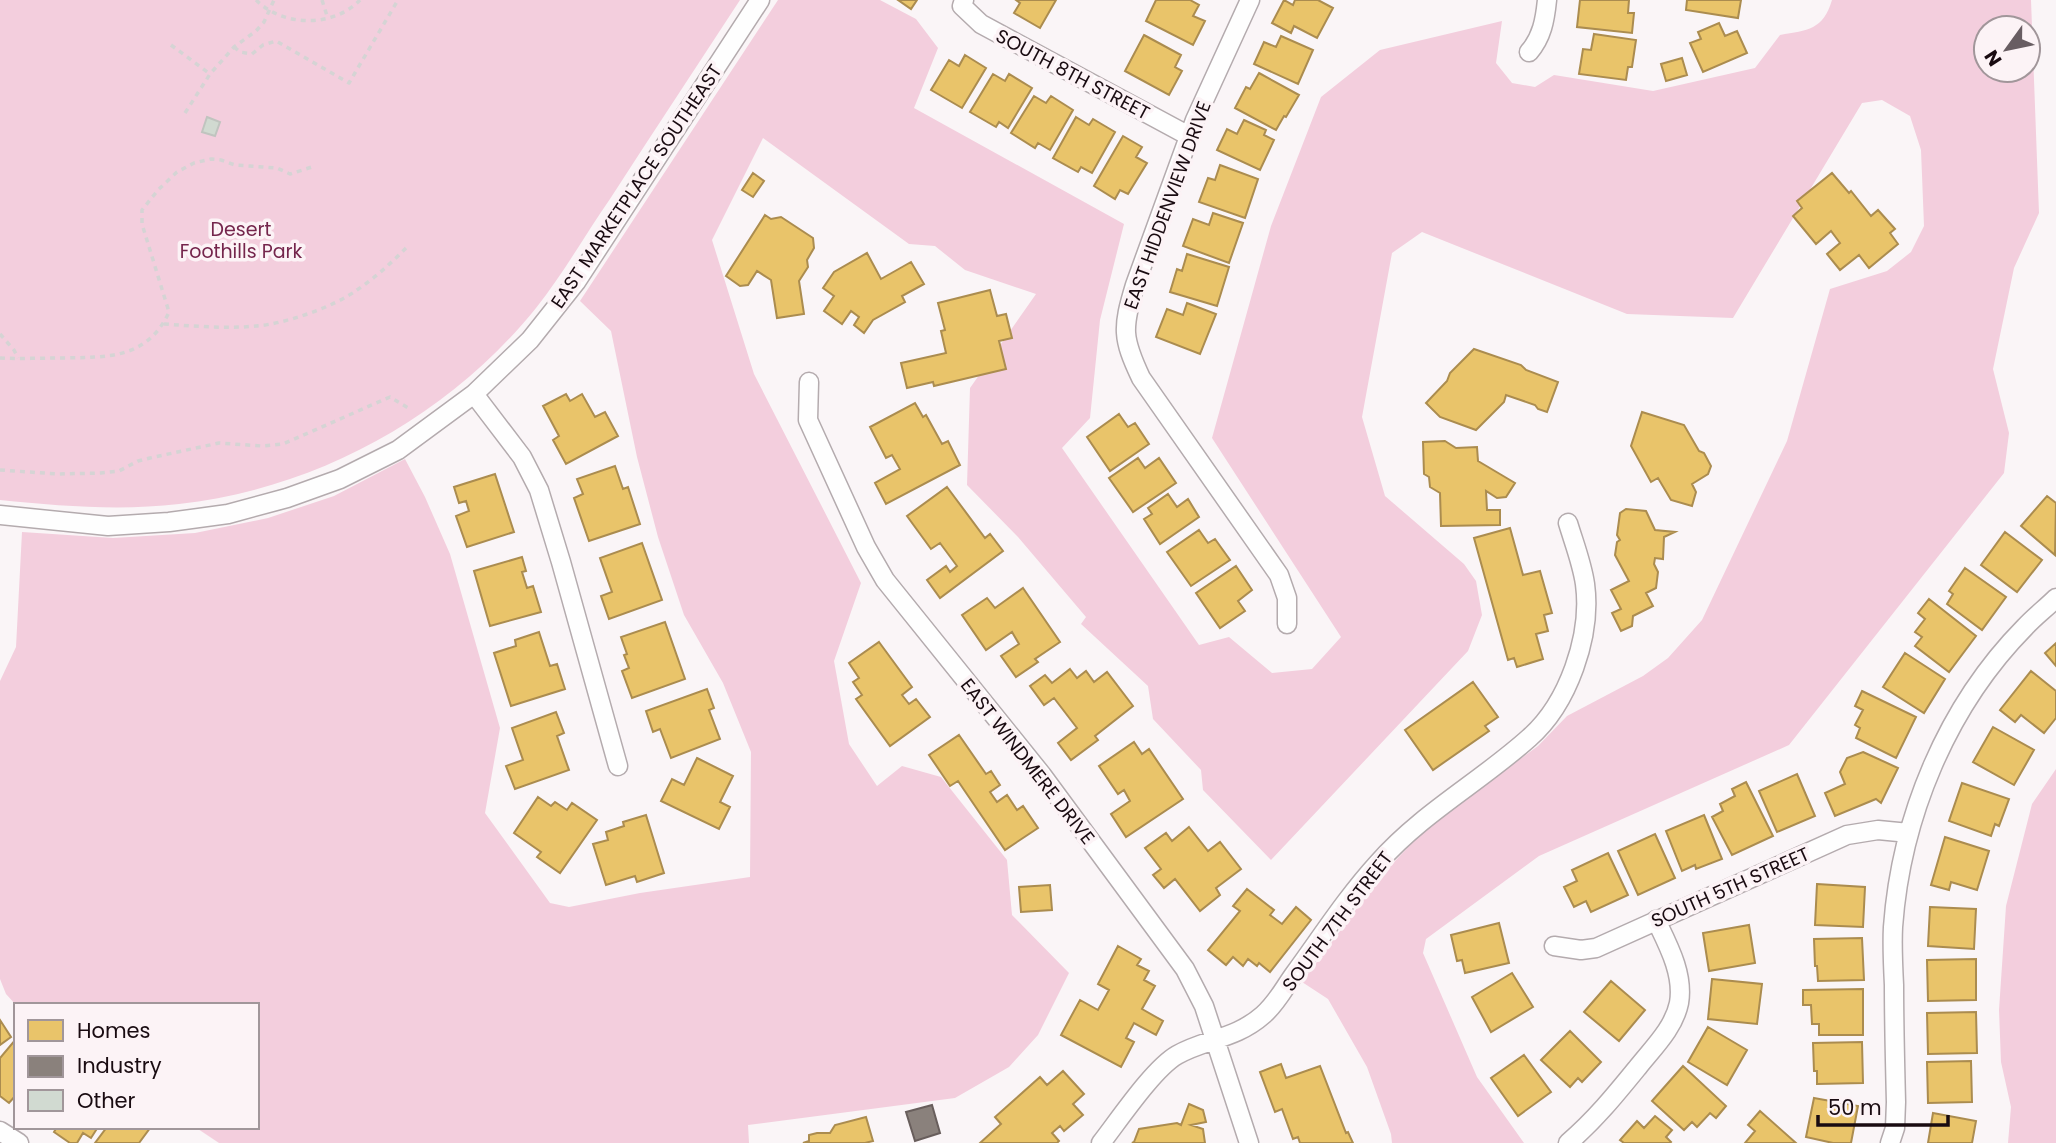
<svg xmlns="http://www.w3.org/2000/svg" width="2056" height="1143" font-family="Poppins,sans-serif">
	<rect width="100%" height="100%" fill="#faf5f7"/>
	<path fill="#f3cedd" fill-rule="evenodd" d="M0 0H740C697 66 653 132 610 199 585 235 563 274 536 308 449 416 317 489 179 504 120 511 59 506 0 500Z
		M778 0H880L916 19 938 48 914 108 1124 224 1100 320 1090 418 1062 448 1199 645 1229 637 1272 673 1312 669 1341 637 1212 438 1271 226 1321 97 1380 50 1502 21 1496 63 1512 83 1535 87 1554 75 1653 91 1755 68 1780 35C1808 30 1823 30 1832 0H2031L2039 213 2014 268 1993 369 2009 433 2004 473 1789 745 1539 856 1426 939 1423 953 1477 1077 1524 1143H1392L1391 1134 1367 1067 1328 999 1302 982 1381 876 1426 828 1538 746 1567 716 1643 676 1668 658 1702 620 1787 441 1830 289 1887 271 1911 252 1924 226 1921 150 1910 116 1882 100 1862 103 1733 318 1627 314 1422 232 1392 253 1362 417 1385 496 1464 564 1476 581 1482 615 1468 651 1271 860 1203 790 1201 770 1153 719 1148 686 1081 624 1086 617 1018 537 967 485 970 388 1036 294 965 270 935 246 909 244 763 138 712 240 754 374 861 583 834 661 849 744 877 786 902 766 941 777 1007 860 1012 915 1069 973 1038 1035 1009 1067 955 1098 748 1125 749 1143H219L195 1127H257V1005H16L6 994 0 979V681L16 647 22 532 113 538 195 533 268 518 334 496 405 459 425 497 450 554 500 728 485 813 550 903 569 907 640 893 750 877 751 752 723 683 684 615 658 537 637 457 611 331 580 301ZM1986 28H2028V70H1986Z
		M2056 769V1143H2008L2011 1107 2001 1062 1999 1010 2006 906 2032 804Z"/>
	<path fill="#e9c46a" stroke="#ab8c4f" stroke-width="2" d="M898 0H917L911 9Z
		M1016 0H1056L1040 28 1014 13 1020 3Z
		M1156 0H1190L1199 5 1193 16 1205 21 1193 45 1146 21Z
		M1284 0 1293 5 1295 0H1318L1333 8 1317 38 1294 26 1291 33 1272 23Z
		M1580 0H1629L1628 13H1634L1632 33 1577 27Z
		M1687 0H1741L1738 18 1686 10Z
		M1719 23 1725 36 1737 31 1747 53 1703 72 1690 43 1701 39 1698 32Z
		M1594 34 1636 40 1632 67H1628L1626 80 1579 74 1583 49 1591 50Z
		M1144 35 1181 55 1175 67 1182 71 1169 95 1125 71Z
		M1281 36 1313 50 1298 84 1254 64 1264 42 1276 47Z
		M965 55 986 68 962 108 931 90 949 60 959 66Z
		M1682 58 1687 75 1666 81 1661 64Z
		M1259 73 1299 95 1286 117 1284 116 1276 130 1235 108 1246 87 1250 89Z
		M993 74 1005 81 1009 74 1032 88 1008 128 999 122 996 127 970 112Z
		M1034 96 1046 103 1051 96 1073 110 1050 150 1038 143 1035 148 1011 133Z
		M1076 117 1089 125 1093 119 1115 132 1092 173 1081 167 1078 172 1053 158Z
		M1244 120 1266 130 1264 135 1274 140 1260 170 1217 150 1227 129 1237 134Z
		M1123 136 1142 147 1136 157 1147 163 1128 194 1120 190 1115 199 1094 186Z
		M1220 165 1258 179 1245 218 1199 202 1208 178 1215 180Z
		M753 173 764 181 753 197 742 190Z
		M1832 173 1849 193 1851 191 1871 216 1878 210 1895 229 1890 233 1898 244 1869 268 1859 255 1840 270 1827 254 1840 243 1831 231 1816 244 1793 216 1802 208 1797 201Z
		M1213 213 1243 223 1229 263 1183 246 1193 219 1209 225Z
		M765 215 771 219 781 217 813 238 814 248 807 260 808 267 799 281 804 314 777 318 771 280 757 271 748 285 740 286 726 276Z
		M867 253 881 279 911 262 924 284 902 296 905 302 873 320 864 333 854 325 859 317 851 311 842 324 824 311 834 296 823 288 834 272Z
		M1187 254 1229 267 1217 306 1170 292 1177 269 1182 271Z
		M990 290 997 316 1006 314 1012 338 999 341 1006 369 934 386 933 382 907 388 901 363 946 353 941 331 945 330 938 303Z
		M1187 303 1216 314 1200 354 1156 337 1167 309 1183 315Z
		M1474 349 1521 365 1526 370 1558 382 1547 412 1538 409 1535 405 1506 395 1504 402 1476 430 1440 417 1426 403 1447 381 1450 373Z
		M566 394 570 401 582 394 595 417 605 412 618 436 566 464 553 440 559 436 543 406Z
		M915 403 923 417 926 415 942 444 948 441 960 465 886 504 875 483 900 469 892 455 886 458 870 427Z
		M1642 412 1684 425 1699 451 1704 453 1711 466 1708 474 1692 484 1696 492 1692 506 1671 500 1658 478 1651 482 1631 446Z
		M1119 414 1128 427 1135 423 1149 444 1110 471 1087 437Z
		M1445 441 1456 448 1477 447 1478 461 1515 483 1506 497 1497 498 1486 491 1487 510H1500V525L1441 526 1440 493 1430 487 1429 477 1424 474 1423 442Z
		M1138 458 1145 468 1159 458 1176 483 1133 512 1109 478Z
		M615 466 623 489 628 487 640 524 589 541 574 498 583 494 577 479Z
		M495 474 514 532 467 547 456 516 469 511 466 501 459 503 454 487Z
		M947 487 985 538 990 534 1003 551 940 598 927 580 946 566 950 572 957 566 940 543 931 549 907 516Z
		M1168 494 1177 507 1188 499 1199 517 1160 544 1144 519 1152 514 1148 508Z
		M2047 496 2056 503 2055 555 2021 526Z
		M1626 509 1646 511 1655 530 1675 532 1664 537 1663 559 1655 558 1654 564 1658 572 1656 588 1646 593 1653 606 1633 616 1632 626 1621 631 1612 613 1621 609 1611 590 1629 581 1615 555 1617 542 1620 540 1617 535 1620 513Z
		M1510 528 1523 575 1540 571 1552 613 1544 615 1548 631 1536 634 1543 659 1517 667 1514 658 1508 660 1474 538Z
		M1199 530 1208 543 1215 539 1230 560 1191 586 1167 552Z
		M2005 532 2042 560 2017 592 1981 565Z
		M642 543 662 600 609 619 601 596 612 592 600 558Z
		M522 557 526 571 522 572 527 588 533 586 541 612 490 626 474 571Z
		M1236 566 1252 590 1238 601 1245 611 1220 628 1196 593Z
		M1965 568 2006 597 1982 630 1947 604 1953 594 1949 591Z
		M1023 588 1060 642 1035 659 1038 662 1016 677 1001 656 1019 644 1012 632 986 650 962 615 987 598 995 608Z
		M1929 599 1976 636 1949 672 1915 646 1922 637 1915 632 1925 619 1918 613Z
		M665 622 685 679 632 698 622 671 629 668 624 655 627 654 621 637Z
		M539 632 550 666 557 664 565 689 511 706 494 653 516 646 515 640Z
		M879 642 912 687 902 695 909 704 916 699 930 717 890 746 856 699 862 695 853 682 859 678 849 663Z
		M2056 643V666L2045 653Z
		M1905 653 1945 679 1924 713 1883 687Z
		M1070 669 1077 678 1086 671 1094 682 1107 672 1133 706 1095 736 1098 740 1071 760 1058 743 1077 728 1054 698 1044 705 1030 686 1045 675 1052 683Z
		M2031 671 2056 691V718L2044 733 2021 715 2015 722 2000 710Z
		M1473 682 1498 717 1485 726 1489 731 1433 770 1405 730Z
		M707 689 714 708 709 710 720 739 671 758 660 729 653 732 646 711Z
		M1862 691 1916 717 1896 758 1856 738 1860 728 1855 725 1863 710 1855 706Z
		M556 712 564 733 557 736 569 770 515 789 506 766 523 760 512 728Z
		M1993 727 2034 750 2014 785 1973 762Z
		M959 735 986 774 991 771 1000 785 990 792 997 802 1007 795 1017 810 1023 806 1038 828 1005 850 958 781 950 786 929 755Z
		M1134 742 1142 754 1149 749 1183 799 1126 837 1111 814 1130 801 1124 790 1118 794 1099 766Z
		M1863 752 1898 768 1881 803 1876 799 1835 816 1825 793 1845 784 1840 772 1847 758Z
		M697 758 733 776 720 802 730 807 719 829 661 801 672 779 684 785Z
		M1797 774 1815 816 1777 832 1759 791Z
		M1746 782 1773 836 1732 855 1712 817 1723 811 1720 804 1735 796 1732 789Z
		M1962 783 2009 799 1999 826 1995 824 1991 836 1949 821Z
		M538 797 551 806 555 802 567 810 572 803 597 820 560 873 537 857 541 852 514 833Z
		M646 815 664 873 637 882 635 876 606 885 593 844 608 840 606 832 624 826 623 822Z
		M1704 815 1722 859 1696 869 1695 865 1682 871 1666 831Z
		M1189 827 1208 851 1220 842 1241 869 1216 888 1220 895 1200 911 1175 879 1164 888 1153 875 1161 869 1145 848 1166 833 1172 841Z
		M1655 834 1675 878 1638 895 1618 851Z
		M1945 837 1989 851 1977 890 1951 882 1949 890 1931 885Z
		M1608 853 1628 895 1591 912 1586 901 1574 907 1564 887 1577 881 1572 870Z
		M1817 884 1865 887 1863 927 1815 925Z
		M1050 885 1052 910 1021 912 1019 887Z
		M1247 889 1274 910 1270 915 1282 924 1296 907 1311 920 1270 972 1259 963 1257 966 1248 959 1243 966 1233 957 1226 965 1208 950 1240 911 1233 906Z
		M1930 907 1976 909 1974 949 1928 946Z
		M1499 923 1509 963 1465 973 1462 960 1457 961 1451 935Z
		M1749 925 1755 963 1709 971 1703 933Z
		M1862 938 1864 980 1818 981 1817 966H1815L1814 939Z
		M1118 946 1141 959 1137 965 1149 971 1144 980 1155 986 1142 1009 1163 1021 1156 1035 1134 1023 1126 1038 1134 1042 1121 1067 1061 1035 1080 1000 1098 1010 1109 990 1098 984Z
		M1976 959V1000L1928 1001 1927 960Z
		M1512 973 1533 1007 1491 1032 1472 997Z
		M1712 979 1762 984 1757 1024 1708 1019Z
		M1611 981 1645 1010 1619 1041 1584 1012Z
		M1863 989V1035H1819V1024H1812L1811 1005H1803V990Z
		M1976 1012 1977 1053 1928 1054 1927 1013Z
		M0 1020 11 1037 0 1045Z
		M1708 1027 1747 1050 1727 1085 1688 1062Z
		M1570 1031 1601 1062 1582 1082 1578 1078 1570 1087 1541 1060Z
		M16 1039V1095L9 1103 0 1096V1058Z
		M1862 1042 1863 1083 1817 1084V1071H1814L1813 1043Z
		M1524 1055 1551 1092 1518 1116 1491 1078Z
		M1971 1061 1972 1102 1928 1103 1927 1062Z
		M1281 1064 1286 1078 1320 1066 1346 1133 1348 1132 1353 1143H1300L1298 1137 1293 1139 1282 1109 1275 1112 1260 1072Z
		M1683 1066 1726 1106 1716 1118 1710 1113 1697 1127 1692 1122 1684 1130 1652 1101Z
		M1063 1071 1084 1094 1073 1104 1083 1115 1064 1131 1060 1126 1052 1133 1059 1141 1057 1143H980L1001 1124 995 1117 1040 1077 1047 1085Z
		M1814 1098 1858 1106 1851 1143H1833L1806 1137Z
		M1189 1104 1203 1110 1206 1122 1191 1125 1203 1129 1205 1143H1132L1134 1142 1139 1129 1177 1123 1181 1125Z
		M1760 1111 1796 1143H1745L1755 1131 1748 1125Z
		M1933 1113 1976 1121 1972 1143H1928Z
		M1655 1116 1672 1130 1666 1137 1671 1142 1670 1143H1624L1620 1140 1637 1121 1644 1128Z
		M866 1117 873 1141 865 1143H803L809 1141V1135L817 1133H830L835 1125Z
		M57 1127H98L91 1138 83 1133 77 1143H70L54 1132Z
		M107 1127H149L150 1128 139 1143H95Z"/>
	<path fill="#8a817c" stroke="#685e5c" stroke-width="2" d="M932 1105 940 1133 915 1141 906 1112Z"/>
	<path fill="#d1dad1" stroke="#c0c4bf" stroke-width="2" d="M207 117 220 122 215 136 202 132Z"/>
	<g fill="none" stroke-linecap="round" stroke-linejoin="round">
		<defs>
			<path id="minor" d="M964 0 962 6 981 24 1189 136
				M1250 0 1195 120 1135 285C1122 328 1122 338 1141 378L1279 575 1287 598V624
				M1529 52C1542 37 1545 20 1547 0
				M809 382 808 420 866 547 885 580 1042 775 1185 969 1204 1006 1249 1143
				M474 394 522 457 539 490 561 562 618 766
				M0 515 108 526 169 522 228 514 287 498 340 479 398 450 474 394 530 340 576 282 760 0
				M1554 946 1581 950 1596 948 1847 835 1878 830 1909 833
				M0 1131 19 1143
				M1101 1143C1119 1120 1153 1069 1177 1055 1205 1039 1236 1039 1263 1015 1277 1003 1284 988 1295 973 1322 936 1347 897 1378 863 1422 813 1480 782 1529 738 1568 704 1592 636 1585 584 1582 563 1574 543 1568 523
				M1568 1143C1595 1120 1616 1094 1638 1067 1653 1048 1674 1028 1679 1003 1684 974 1668 945 1656 920
				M1890 1143 1895 1128 1896 1102C1895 1063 1894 1024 1894 985 1893 966 1892 946 1893 927 1901 817 1947 706 2025 627 2034 617 2046 608 2056 598"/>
		</defs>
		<use href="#minor" stroke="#b4abae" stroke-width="21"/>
		<path stroke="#d5d4d4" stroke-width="3.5" stroke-dasharray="5 5" stroke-linecap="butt" d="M256 0C283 27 333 28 360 0
			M322 0 328 19
			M171 45 210 74
			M234 47 240 52 252 54 263 45 276 41 349 83 398 0
			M185 113 210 74 234 47 256 31 264 22 274 0
			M164 324C194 326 225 329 256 326 284 324 334 307 357 290 375 278 391 263 406 248
			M0 334 14 350 18 358
			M0 358C20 359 41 358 61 358 106 357 147 360 169 312L142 224V210L158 190 177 172 194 163 211 159 221 160 235 165 277 168 290 174 315 166
			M0 470 58 474 101 473 119 471 138 461 150 458 219 443 262 446 283 444 390 397 410 409"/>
		<use href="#minor" stroke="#fefefe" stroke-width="18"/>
	</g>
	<g text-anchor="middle" stroke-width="7" stroke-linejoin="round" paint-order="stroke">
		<g font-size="19" fill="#190b11" stroke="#fcf3f6">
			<text transform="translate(1073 74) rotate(28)" y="7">SOUTH 8TH STREET</text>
			<text transform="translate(636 186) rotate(-56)" y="7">EAST MARKETPLACE SOUTHEAST</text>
			<text transform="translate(1167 205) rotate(-70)" y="7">EAST HIDDENVIEW DRIVE</text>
			<text transform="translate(1028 761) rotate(52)" y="7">EAST WINDMERE DRIVE</text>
			<text transform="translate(1730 887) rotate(-24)" y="7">SOUTH 5TH STREET</text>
			<text transform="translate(1337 921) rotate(-53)" y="7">SOUTH 7TH STREET</text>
		</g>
		<g font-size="19" fill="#74254c" stroke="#fcf3f6">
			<text x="241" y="236">Desert<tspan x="241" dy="22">Foothills Park</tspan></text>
		</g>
	</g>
	<rect x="14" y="1003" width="245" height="126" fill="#fcf3f6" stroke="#a1969a" stroke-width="2"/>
	<rect x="28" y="1020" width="35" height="21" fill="#e9c46a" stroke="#a1969a" stroke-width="2"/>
	<text x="77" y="1038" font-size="21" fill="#190b11">Homes</text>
	<rect x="28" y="1056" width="35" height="21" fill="#8a817c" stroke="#a1969a" stroke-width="2"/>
	<text x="77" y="1073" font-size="21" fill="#190b11">Industry</text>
	<rect x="28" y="1090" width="35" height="21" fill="#d1dad1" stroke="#a1969a" stroke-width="2"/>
	<text x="77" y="1108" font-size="21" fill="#190b11">Other</text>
	<g transform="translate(2007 49) rotate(237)"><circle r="33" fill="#fcf3f6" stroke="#a1969a" stroke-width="2"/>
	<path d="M0-5L12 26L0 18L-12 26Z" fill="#685d62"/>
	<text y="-10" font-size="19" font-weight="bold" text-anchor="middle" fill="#190b11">N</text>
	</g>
	<path d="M1818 1115v10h130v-10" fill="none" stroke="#190b11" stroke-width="3.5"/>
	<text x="1828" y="1115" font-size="21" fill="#190b11" stroke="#fcf3f6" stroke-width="5" paint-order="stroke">50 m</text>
</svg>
